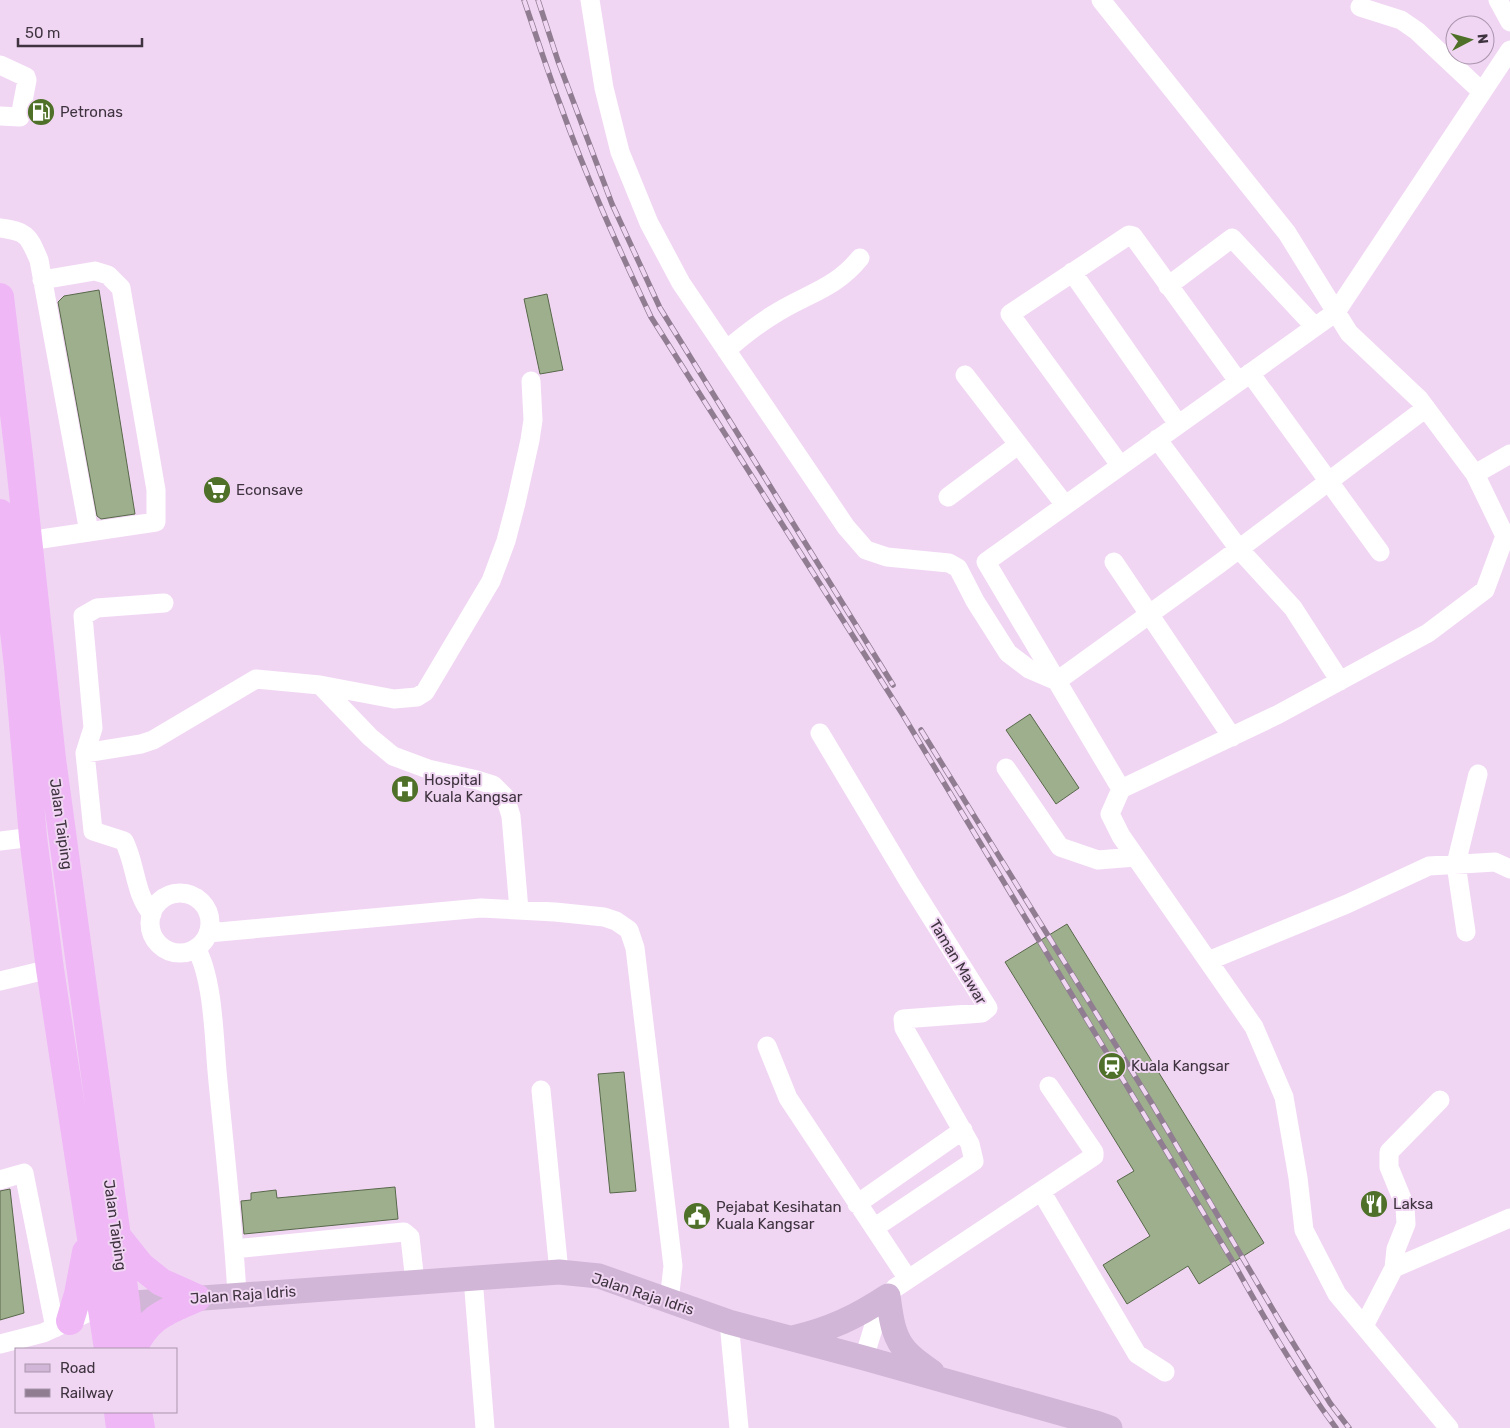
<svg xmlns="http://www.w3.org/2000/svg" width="1510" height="1428" font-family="Rubik,sans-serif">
	<rect width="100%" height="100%" fill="#f1d6f4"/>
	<path fill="#9eaf8e" stroke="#58684a" d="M99 290 135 514 101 519 97 516 58 302 64 296Z
		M547 294 563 370 540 374 524 299Z
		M1030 714 1079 788 1056 804 1006 730Z
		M1067 924 1264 1243 1199 1284 1188 1266 1127 1304 1103 1265 1150 1236 1117 1181 1134 1171 1005 962Z
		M624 1072 636 1191 610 1193 598 1074Z
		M395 1187 398 1219 244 1234 241 1201 251 1200V1193L276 1190 277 1198Z
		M10 1189 24 1313 0 1320V1191Z"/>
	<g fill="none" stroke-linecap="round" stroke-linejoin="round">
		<path stroke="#fff" stroke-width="19" d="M590 0 604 88 620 152 649 223 681 283 846 527 866 550 887 557 949 563 958 568 975 601 1008 653 1029 669 1057 681 1219 564 1426 408
			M1101 0 1287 233 1349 333 1419 399 1475 474 1505 536 1485 590 1428 633 1277 715 1121 789 1110 814 1121 836 1254 1027 1284 1097 1298 1178 1304 1230 1337 1294 1449 1428
			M1498 0 1510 22
			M1360 7 1401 20 1417 31 1482 92
			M0 65 26 77 27 80 20 117 0 116
			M0 228C28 232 28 235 39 260L89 532
			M1072 272 1178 424
			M1168 286 1232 238 1315 327
			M726 350C741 338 756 325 773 315 805 294 834 290 860 258
			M1250 373 1380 552
			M965 375 1065 505
			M1157 439 1239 549 1293 608 1340 681
			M1120 465 1010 314 1129 235 1133 236 1238 381
			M1475 474 1510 454
			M948 497 1018 445
			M28 541 156 522V490L121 288 108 275 95 271 42 280
			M1114 562 1232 737
			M320 685 394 699 417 697 425 692 491 581 506 541 516 503 530 440 533 420 531 381
			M820 733 909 882 988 1008 982 1013 903 1019 904 1028 970 1144 974 1161 874 1228
			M85 753 141 744 153 740 256 679 320 685 370 737 393 756 428 769 477 780 493 785 505 797 511 816 519 910
			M1006 768 1060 847 1098 860 1135 857
			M1121 789 986 562 1336 312 1510 50
			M0 841 33 837
			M150 923a30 30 0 1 1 60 0a30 30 0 1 1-60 0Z
			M152 914C134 893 136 864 124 841L93 831 85 753 93 728 83 616 97 608 164 603
			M1466 932 1456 864 1478 774
			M208 933 481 908 555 912 604 917 616 921 629 930 635 948 673 1266 669 1301
			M196 948C213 978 214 1036 217 1071 224 1146 233 1220 237 1295
			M1208 961 1347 904 1429 866 1495 862 1510 869
			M0 981 50 969
			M767 1046 788 1098 908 1279
			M541 1090 559 1272
			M0 1180 24 1173 55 1328
			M1041 1191 1137 1354 1165 1372
			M857 1204 963 1130
			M234 1249 404 1232 410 1237 415 1282
			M1394 1268 1396 1249 1406 1224 1405 1206 1389 1167V1152L1440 1100
			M473 1278 485 1428
			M729 1322 739 1428
			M1364 1326 1394 1268 1510 1218
			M0 1344 43 1333 102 1306
			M864 1358 880 1306 895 1288 1094 1156V1152L1049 1086"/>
		<path stroke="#d2b6d7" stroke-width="25" d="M107 1305 559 1272 599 1276 729 1322 864 1358 1096 1423 1110 1428
			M793 1338C831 1329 856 1317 888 1296 891 1315 892 1337 907 1352 914 1360 924 1366 932 1372"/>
		<path stroke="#efb7f6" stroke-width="28" d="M0 297 19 456 52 759 126 1303 130 1349
			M0 513 18 666 33 837 50 969 108 1349
			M117 1236 141 1266 161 1282 197 1298
			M70 1321 78 1294 86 1252
			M133 1349C149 1316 165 1312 197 1298
			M118 1412 120 1428
			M138 1412 141 1428"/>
		<defs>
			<path id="rail" d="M524 0C536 35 547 70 560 104 586 177 618 247 651 317L903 715 1233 1262C1265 1319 1297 1376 1336 1428
				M538 0 558 61 612 204 660 308 893 685
				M921 730 1151 1102 1282 1325 1330 1403 1349 1428"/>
		</defs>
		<use href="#rail" stroke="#907d92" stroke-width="5.5"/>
		<use href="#rail" stroke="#f1d6f4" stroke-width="4" stroke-dasharray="11" stroke-linecap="butt"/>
	</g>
	<defs>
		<symbol id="fuel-disc" viewBox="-11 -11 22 22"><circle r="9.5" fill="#4f7028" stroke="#f1d6f4"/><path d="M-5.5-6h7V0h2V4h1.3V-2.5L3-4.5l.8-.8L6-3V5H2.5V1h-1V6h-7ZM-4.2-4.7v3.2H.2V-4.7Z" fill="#fff"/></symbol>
		<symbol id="supermarket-disc" viewBox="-11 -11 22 22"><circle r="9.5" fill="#4f7028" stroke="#f1d6f4"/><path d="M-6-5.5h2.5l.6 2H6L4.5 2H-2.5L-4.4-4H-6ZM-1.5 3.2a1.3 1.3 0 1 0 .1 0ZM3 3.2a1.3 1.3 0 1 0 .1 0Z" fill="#fff"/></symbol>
		<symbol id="hospital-disc" viewBox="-11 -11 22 22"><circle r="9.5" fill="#4f7028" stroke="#f1d6f4"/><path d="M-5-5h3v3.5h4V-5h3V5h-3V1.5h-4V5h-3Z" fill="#fff"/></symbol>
		<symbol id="station-disc" viewBox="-11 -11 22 22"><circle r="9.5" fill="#4f7028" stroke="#f1d6f4"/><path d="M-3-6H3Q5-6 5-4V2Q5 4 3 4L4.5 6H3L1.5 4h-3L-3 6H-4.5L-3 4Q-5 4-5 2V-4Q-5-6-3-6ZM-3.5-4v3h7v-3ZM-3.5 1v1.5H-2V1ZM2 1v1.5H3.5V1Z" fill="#fff"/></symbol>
		<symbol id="restaurant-disc" viewBox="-11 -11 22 22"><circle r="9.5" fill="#4f7028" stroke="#f1d6f4"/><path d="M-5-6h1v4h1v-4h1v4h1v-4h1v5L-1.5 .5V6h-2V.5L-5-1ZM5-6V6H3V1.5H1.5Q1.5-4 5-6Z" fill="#fff"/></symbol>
		<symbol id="civic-disc" viewBox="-11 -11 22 22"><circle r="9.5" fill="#4f7028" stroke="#f1d6f4"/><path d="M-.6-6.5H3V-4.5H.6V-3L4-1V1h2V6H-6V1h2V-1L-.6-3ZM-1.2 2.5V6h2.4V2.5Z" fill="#fff"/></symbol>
	</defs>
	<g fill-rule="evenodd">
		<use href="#fuel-disc" x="25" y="96" width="32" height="32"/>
		<use href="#supermarket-disc" x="201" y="474" width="32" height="32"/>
		<use href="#hospital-disc" x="389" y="773" width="32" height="32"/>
		<use href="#station-disc" x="1096" y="1050" width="32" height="32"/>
		<use href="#restaurant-disc" x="1358" y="1188" width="32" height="32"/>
		<use href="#civic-disc" x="681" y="1200" width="32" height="32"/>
	</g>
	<g text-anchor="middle" stroke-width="4" stroke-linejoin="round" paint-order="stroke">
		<g font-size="15" fill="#3e333f" stroke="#f1d6f4" text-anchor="start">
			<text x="60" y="117">Petronas</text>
			<text x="236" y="495">Econsave</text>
			<text x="424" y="785">Hospital<tspan x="424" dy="17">Kuala Kangsar</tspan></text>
			<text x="1131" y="1071">Kuala Kangsar</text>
			<text x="1393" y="1209">Laksa</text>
			<text x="716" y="1212">Pejabat Kesihatan<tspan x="716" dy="17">Kuala Kangsar</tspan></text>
		</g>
		<g font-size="15" fill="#3e333f" stroke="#f1d6f4">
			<text transform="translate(61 824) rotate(82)" y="5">Jalan Taiping</text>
			<text transform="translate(958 962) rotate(59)" y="5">Taman Mawar</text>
			<text transform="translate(115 1225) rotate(82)" y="5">Jalan Taiping</text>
			<text transform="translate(643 1294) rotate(18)" y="5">Jalan Raja Idris</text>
			<text transform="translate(243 1295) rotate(-4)" y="5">Jalan Raja Idris</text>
		</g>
	</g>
	<rect x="15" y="1348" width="162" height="65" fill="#f1d6f4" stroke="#a995ac"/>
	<rect x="25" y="1364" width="25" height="8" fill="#d2b6d7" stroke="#a995ac"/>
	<text x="60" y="1373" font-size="15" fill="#3e333f">Road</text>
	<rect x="25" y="1389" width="25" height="8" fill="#907d92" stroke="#a995ac"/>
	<text x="60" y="1398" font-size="15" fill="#3e333f">Railway</text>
	<g transform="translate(1470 40) rotate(84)"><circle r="24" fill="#f1d6f4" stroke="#a995ac"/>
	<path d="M0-4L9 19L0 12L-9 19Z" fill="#4f7028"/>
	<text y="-8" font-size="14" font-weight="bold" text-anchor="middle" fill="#3e333f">N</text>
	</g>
	<path d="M18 38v8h124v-8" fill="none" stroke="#3e333f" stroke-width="2.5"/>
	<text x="25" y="38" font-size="15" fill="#3e333f" stroke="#f1d6f4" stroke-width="4" paint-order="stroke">50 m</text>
</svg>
